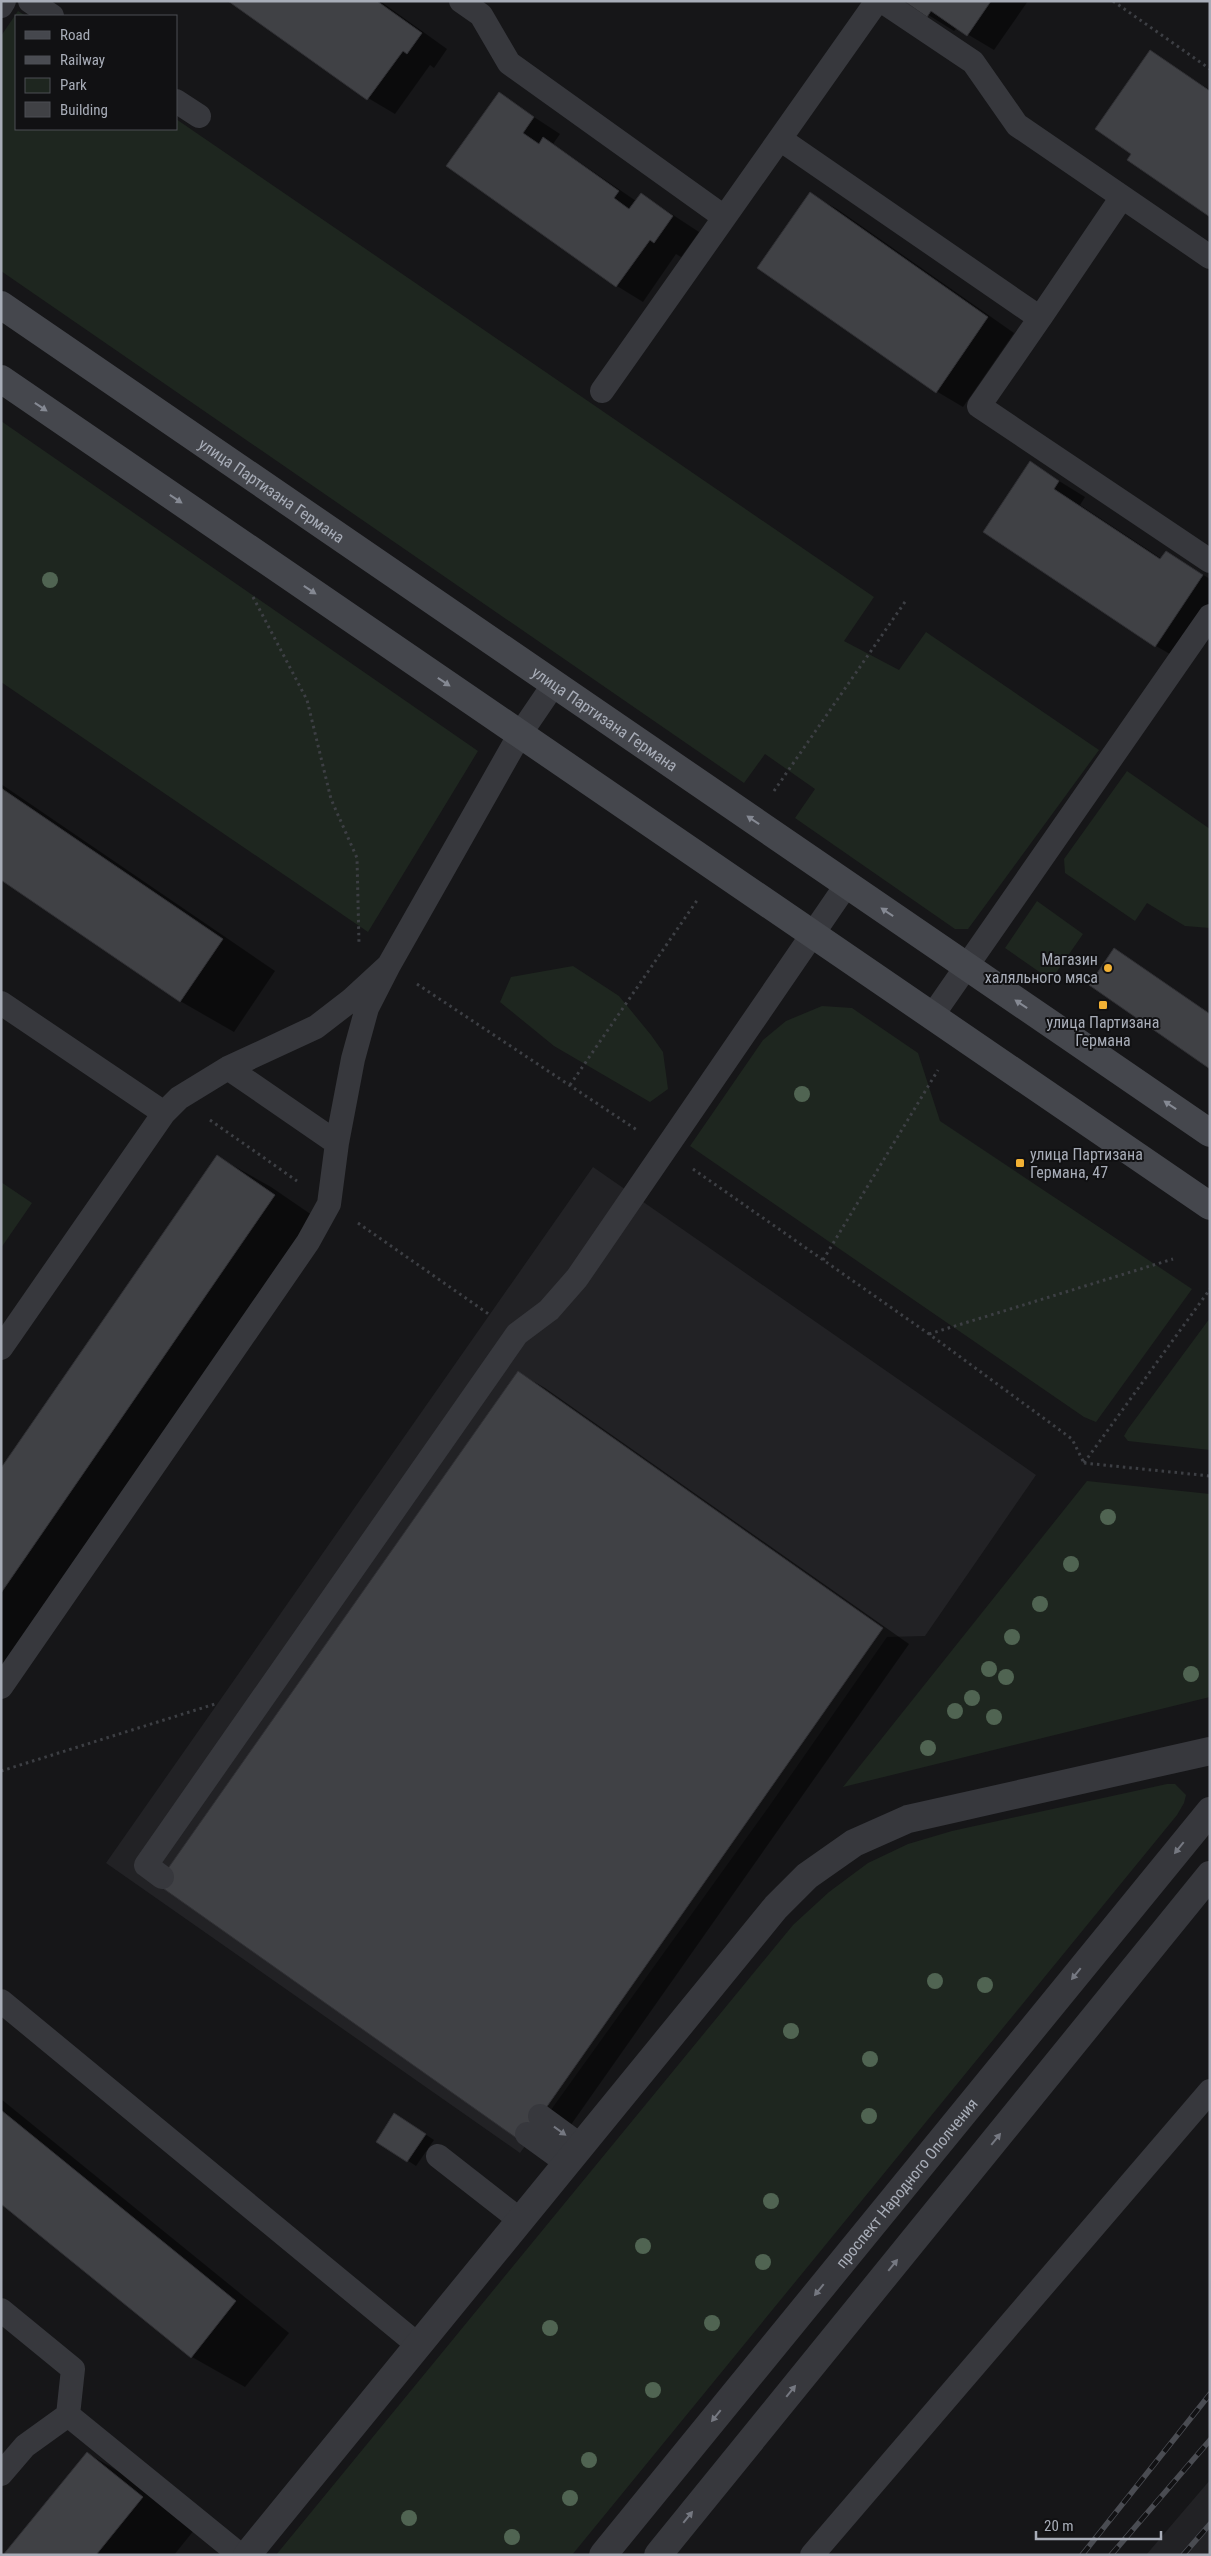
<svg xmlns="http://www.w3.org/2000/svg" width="1211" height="2556" font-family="'Roboto Condensed',sans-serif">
	<rect width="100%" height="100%" fill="#161618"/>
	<path fill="#222225" d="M593 1167 1036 1475 925 1636 887 1637 768 1808 520 2153 106 1863Z
		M1210 2480V2555H1146Z"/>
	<path fill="#1e261f" d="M18 11 26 16H16V129H176V119L874 597 844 641 899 670 926 632 1099 750 968 929H955L795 818 815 789 765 754 744 783 1 271V36Z
		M1 421 478 751 368 932 1 682Z
		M1127 771 1210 829V928L1185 926 1147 903 1135 921 1065 873 1064 859Z
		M1037 901 1083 934 1051 980 1005 948Z
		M573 966 619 996 651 1035 663 1052 668 1089 650 1102 554 1046 500 1002 511 977Z
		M822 1006 852 1008 918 1053 940 1121 1192 1289 1096 1422 1084 1417 690 1146 763 1040 786 1021Z
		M1 1182 32 1203 1 1248Z
		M1210 1318V1450L1128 1441 1124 1436 1128 1429Z
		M1087 1481 1210 1494V1697L843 1787Z
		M1167 1784H1175L1186 1795 1184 1803 1177 1815 572 2555H276L793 1925 829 1892 868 1863 908 1844 952 1831Z"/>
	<path fill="#0007" d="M230 1H380L447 49 434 68 430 65 395 114 368 98Z
		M906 1H1028L994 50 957 28 954 31Z
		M1150 52 1210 90V215L1133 154Z
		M499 94 560 134 553 144 636 201 641 194 699 232 681 257 676 254 643 302 617 286 448 166Z
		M810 194 837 209 1014 333 963 407 936 391Z
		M1030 463 1085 497 1080 505 1162 559 1166 552 1210 579V620L1182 661 1156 646Z
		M1 784 275 971 234 1032 180 1001 1 879Z
		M218 1157 271 1187 328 1226 1 1701V1471Z
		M519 1373 545 1388 909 1644 549 2156 522 2140Z
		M1 2099 289 2333 245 2387 192 2357 1 2202Z
		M404 2120 434 2140 416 2166 378 2141Z
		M87 2453 140 2484 195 2529 174 2555H5Z"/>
	<path fill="#404145" stroke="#303034" d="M228 1H377L422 33 407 54 403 51 367 100Z
		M904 1H991L967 36 931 11 927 17Z
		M1150 50 1210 91V217L1127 160 1131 154 1095 129Z
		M499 92 534 117 523 133 539 144 543 137 619 191 614 198 629 209 641 193 673 216 654 243 650 240 616 287 446 166Z
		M810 192 988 317 936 393 757 268Z
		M1030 461 1059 481 1054 489 1160 559 1166 551 1203 575 1155 647 983 532Z
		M1 788 223 939 180 1002 1 880Z
		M1114 948 1210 1014V1069L1089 985Z
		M217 1155 275 1195 1 1593V1468Z
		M518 1371 883 1628 522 2142 157 1884Z
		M1 2110 236 2301 191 2358 1 2204Z
		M394 2113 426 2134 407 2162 376 2142Z
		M87 2452 143 2497 96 2555H3Z"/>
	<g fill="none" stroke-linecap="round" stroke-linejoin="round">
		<path stroke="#3d3f44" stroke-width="3" stroke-dasharray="2.5 4" stroke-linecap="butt" d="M1113 1 1210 69
			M253 597 307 700 331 799 357 858 359 944
			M774 791 907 599
			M417 984 637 1130
			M570 1085 698 899
			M210 1120 297 1181
			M693 1169 929 1334 1072 1439 1084 1463
			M358 1223 490 1315
			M823 1260 938 1070
			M929 1334 1173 1259
			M1084 1463 1210 1289
			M1084 1463 1210 1476
			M1 1771 215 1704"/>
		<path stroke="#37383d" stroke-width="24" d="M30 1 52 16
			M461 1 481 15 509 63 724 217
			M882 1 973 62 1017 125 1210 257
			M1 6 4 1
			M176 101 199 116
			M780 139 1040 318 979 406 1210 561
			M1040 318 1122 197
			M602 391 877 1
			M1 1003 164 1113 179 1098 228 1068 316 1027 351 1000 389 965 520 734 554 684
			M932 1016 1210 616
			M228 1068 337 1143
			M1 1348 164 1113
			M1 1687 308 1242 329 1204 337 1143 353 1059 367 1008 389 965
			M162 1877 146 1865 517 1334 549 1310 577 1278 847 884
			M1 2001 418 2345
			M540 2116 581 2146
			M527 2134 567 2163
			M438 2156 520 2220
			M1 2310 73 2369 68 2415 240 2555
			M1 2474 25 2446 68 2415
			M812 2555 1210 2091"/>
		<path stroke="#37383d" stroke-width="28" d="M247 2555 776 1907 807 1876 854 1843 908 1819 1210 1751"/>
		<g stroke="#37383d" stroke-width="28">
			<path id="s1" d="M603 2555 1210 1811"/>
			<path d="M658 2555 1210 1875"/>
		</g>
		<g stroke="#45474d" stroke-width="28">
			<path id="s2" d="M1 305 1210 1133"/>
			<path d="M1 379 1210 1206"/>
		</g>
		<defs>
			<path id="rail" d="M1082 2555 1210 2394
				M1111 2555 1210 2440
				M1183 2555 1210 2524"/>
		</defs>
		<use href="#rail" stroke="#4a4c52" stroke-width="5.5"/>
		<use href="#rail" stroke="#111113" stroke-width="4" stroke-dasharray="11" stroke-linecap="butt"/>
	</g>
	<g fill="#506452">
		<circle cx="50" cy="580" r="8"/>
		<circle cx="802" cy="1094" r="8"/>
		<circle cx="1108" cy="1517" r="8"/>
		<circle cx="1071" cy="1564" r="8"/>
		<circle cx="1040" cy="1604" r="8"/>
		<circle cx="1012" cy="1637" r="8"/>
		<circle cx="989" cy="1669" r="8"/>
		<circle cx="1191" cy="1674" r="8"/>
		<circle cx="1006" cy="1677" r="8"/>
		<circle cx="972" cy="1698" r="8"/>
		<circle cx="955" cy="1711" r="8"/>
		<circle cx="994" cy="1717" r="8"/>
		<circle cx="928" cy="1748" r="8"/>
		<circle cx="935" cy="1981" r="8"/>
		<circle cx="985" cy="1985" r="8"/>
		<circle cx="791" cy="2031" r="8"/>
		<circle cx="870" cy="2059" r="8"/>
		<circle cx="869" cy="2116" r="8"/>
		<circle cx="771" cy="2201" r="8"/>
		<circle cx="643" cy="2246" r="8"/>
		<circle cx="763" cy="2262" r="8"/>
		<circle cx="712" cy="2323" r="8"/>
		<circle cx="550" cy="2328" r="8"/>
		<circle cx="653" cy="2390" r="8"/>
		<circle cx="589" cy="2460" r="8"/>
		<circle cx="570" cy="2498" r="8"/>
		<circle cx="409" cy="2518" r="8"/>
		<circle cx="512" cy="2537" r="8"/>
	</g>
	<defs><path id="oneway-solid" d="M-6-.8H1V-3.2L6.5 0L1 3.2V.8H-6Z" transform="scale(1.25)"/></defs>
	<g fill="#858993">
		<use href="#oneway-solid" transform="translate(41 407) rotate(34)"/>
		<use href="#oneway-solid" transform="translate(176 499) rotate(34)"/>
		<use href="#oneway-solid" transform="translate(310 590) rotate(34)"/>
		<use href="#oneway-solid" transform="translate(444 682) rotate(34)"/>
		<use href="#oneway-solid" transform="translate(753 820) rotate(-146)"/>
		<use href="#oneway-solid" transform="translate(887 912) rotate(-146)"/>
		<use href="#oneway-solid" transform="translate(1021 1004) rotate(-146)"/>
		<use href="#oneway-solid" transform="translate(1170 1105) rotate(-146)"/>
	</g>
	<g fill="#757881">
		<use href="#oneway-solid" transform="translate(1179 1848) rotate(129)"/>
		<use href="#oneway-solid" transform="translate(1076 1974) rotate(129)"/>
		<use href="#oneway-solid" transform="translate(560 2131) rotate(36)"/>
		<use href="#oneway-solid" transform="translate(996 2139) rotate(-51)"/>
		<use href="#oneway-solid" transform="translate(893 2265) rotate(-51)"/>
		<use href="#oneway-solid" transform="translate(819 2290) rotate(129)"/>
		<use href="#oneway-solid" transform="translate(791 2391) rotate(-51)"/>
		<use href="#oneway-solid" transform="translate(716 2416) rotate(129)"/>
		<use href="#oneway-solid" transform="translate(688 2517) rotate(-51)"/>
	</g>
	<g fill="#f2b134" stroke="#111113" stroke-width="2">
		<circle cx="1108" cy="968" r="5"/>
		<rect x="1098" y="1000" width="10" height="10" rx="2.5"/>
		<rect x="1015" y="1158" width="10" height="10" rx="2.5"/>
	</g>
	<g text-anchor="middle" stroke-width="4" stroke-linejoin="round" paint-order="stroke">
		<g font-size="16" fill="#a8adb8" stroke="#111113">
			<text dy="6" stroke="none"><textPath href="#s2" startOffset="328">улица Партизана Германа</textPath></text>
			<text dy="6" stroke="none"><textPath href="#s2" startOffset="732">улица Партизана Германа</textPath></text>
			<text dy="6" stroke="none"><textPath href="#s1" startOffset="480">проспект Народного Ополчения</textPath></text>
		</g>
		<g font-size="16" fill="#a8adb8" stroke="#111113" text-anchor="end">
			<text x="1098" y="965">Магазин<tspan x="1098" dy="18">халяльного мяса</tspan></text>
			<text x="1103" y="1028" text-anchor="middle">улица Партизана<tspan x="1103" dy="18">Германа</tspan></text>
			<text x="1030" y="1160" text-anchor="start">улица Партизана<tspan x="1030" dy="18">Германа, 47</tspan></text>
		</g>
	</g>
	<rect width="1211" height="2556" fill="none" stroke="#a8adb8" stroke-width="5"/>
	<rect x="15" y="15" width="162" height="115" fill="#111113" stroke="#4d4f55"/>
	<rect x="25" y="31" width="25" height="8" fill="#45474d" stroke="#4d4f55"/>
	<text x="60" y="40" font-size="15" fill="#a8adb8">Road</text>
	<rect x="25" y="56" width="25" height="8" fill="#4a4c52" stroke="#4d4f55"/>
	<text x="60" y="65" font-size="15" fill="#a8adb8">Railway</text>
	<rect x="25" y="78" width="25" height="15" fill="#1e261f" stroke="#4d4f55"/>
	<text x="60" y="90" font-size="15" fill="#a8adb8">Park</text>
	<rect x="25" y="102" width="25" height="15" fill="#404145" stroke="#4d4f55"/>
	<text x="60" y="115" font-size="15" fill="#a8adb8">Building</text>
	<path d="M1036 2531v8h125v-8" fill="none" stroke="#a8adb8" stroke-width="2.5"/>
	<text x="1044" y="2531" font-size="15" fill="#a8adb8" stroke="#111113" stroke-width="4" paint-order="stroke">20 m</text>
</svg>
